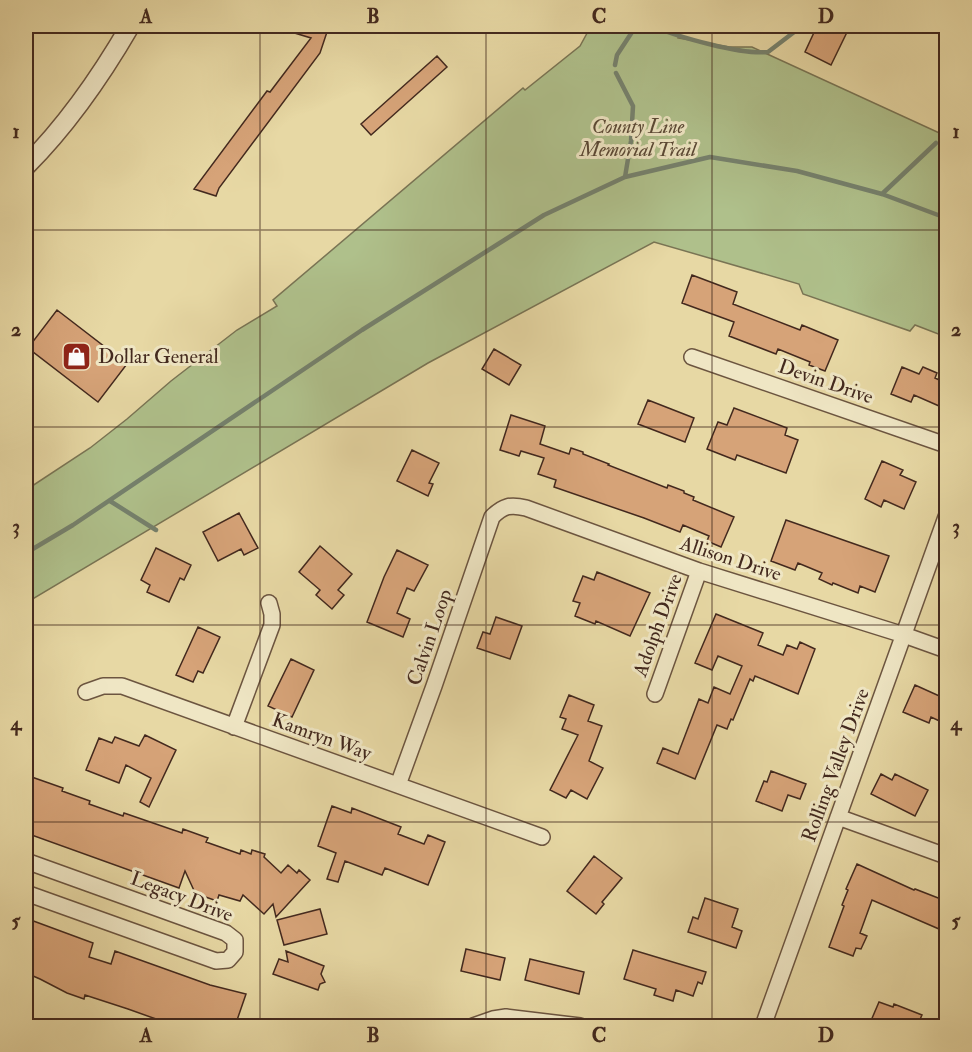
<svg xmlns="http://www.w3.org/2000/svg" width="972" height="1052" font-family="'IM FELL Double Pica',serif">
	<rect width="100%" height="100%" fill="#e7d8a4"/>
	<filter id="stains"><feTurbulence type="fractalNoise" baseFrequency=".00333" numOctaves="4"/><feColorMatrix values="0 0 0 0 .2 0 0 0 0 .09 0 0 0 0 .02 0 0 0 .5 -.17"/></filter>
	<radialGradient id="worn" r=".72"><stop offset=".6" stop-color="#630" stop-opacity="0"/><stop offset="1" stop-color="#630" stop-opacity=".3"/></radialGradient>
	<path fill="#afc08b" stroke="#797454" stroke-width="1.5" d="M591 26H681L678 38 729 47H752L946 136V337L915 325 910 331 803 294 799 284 654 242 428 363 26 603V490L90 448 127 419 171 381 237 330 277 306 273 300 523 88 525 90 580 46Z"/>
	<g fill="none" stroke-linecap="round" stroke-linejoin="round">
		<path stroke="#75816d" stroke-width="4.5" d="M653 26C677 37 742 55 768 52L802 26
			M615 65 617 55 636 26
			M616 73 633 106 631 141 625 177
			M945 135 946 133
			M882 194 936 143
			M110 501 156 530
			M26 553 73 525 362 330 544 215 625 177 710 157 797 171 882 194 946 218"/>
	</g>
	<path fill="#d6a378" stroke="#43291e" stroke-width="1.5" d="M279 26H329L320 53 219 188 216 196 194 189 267 91 270 92 311 38 278 28Z
		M817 26H850L831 65 805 52Z
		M437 56 447 67 371 135 361 124Z
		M692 275 737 292 733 304 800 330 802 325 838 340 825 371 809 365 810 362 778 349 776 354 729 336 734 322 682 303Z
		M57 310 127 364 98 402 28 348Z
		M494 349 521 365 509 385 482 369Z
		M902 367 919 374 923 367 937 373 935 378 946 383V409L914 395 911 402 891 394Z
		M648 400 694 418 685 442 638 424Z
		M734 408 787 428 785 435 798 440 786 473 737 455 735 460 707 449 718 422 727 425Z
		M511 415 545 426 540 444 569 454 571 448 583 452V454L609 464 608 465 667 488 668 485 684 491V493L694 497 693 500 734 517 721 547 707 541 709 536 683 525 680 532 644 518 554 487 556 480 538 474 544 458 521 451 519 456 500 450Z
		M412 450 439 463 429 483 433 484 428 496 397 481Z
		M882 461 903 470 900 475 916 482 904 509 884 500 881 507 865 499Z
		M239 513 258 548 244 555 241 549 218 561 203 532Z
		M786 520 889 556 875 592 860 586 858 593 833 583 832 585 819 579 822 573 798 563 795 570 771 561Z
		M320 546 352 574 338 590 344 595 332 609 316 595 320 590 299 572Z
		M156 548 191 565 184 580 180 578 169 602 147 592 150 585 141 580Z
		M397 550 428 565 414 591 407 588 397 613 410 619 403 637 367 622 384 577Z
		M597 572 650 593 630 636 596 621 595 624 575 616 580 603 573 601 583 576 594 580Z
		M716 614 763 633 758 645 783 655 787 645 797 649 800 642 815 649 798 694 755 676 753 681 750 679 733 720 731 719 727 729 717 725 695 779 657 763 663 748 678 754 699 699 708 703 714 687 730 694 742 666 718 656 712 670 695 663Z
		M496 617 522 626 510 659 477 648 483 632 490 634Z
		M198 627 220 637 203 673 198 671 193 682 176 675Z
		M291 659 314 670 292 717 268 706Z
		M915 685 946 699V724L931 717 929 723 903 712Z
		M569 695 594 705 588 721 602 726 589 761 603 768 587 799 571 790 566 798 550 790 578 735 562 729 566 719 560 717Z
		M145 735 176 750 149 807 140 802 151 778 126 765 119 783 86 770 99 738 112 743 115 737 139 746Z
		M771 771 806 784 800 799 788 795 782 811 756 801 764 781 767 782Z
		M881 774 892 780 895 774 928 790 915 816 871 794Z
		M26 775 63 788 62 791 90 801 89 804 123 816 124 813 182 833 183 829 208 838 206 842 240 854 241 850 251 854 252 850 265 854 264 857 281 873 288 865 297 873 299 870 310 880 276 917 273 904 264 914 243 895 240 901 219 895 217 901 200 895 197 897 185 871 179 888 26 833Z
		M332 806 351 813 352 808 401 827 398 834 424 844 428 835 445 842 428 885 385 868 382 875 345 861 338 882 327 879 336 853 318 846Z
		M594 856 622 878 602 902 604 904 596 914 567 891Z
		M857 864 914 890 915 889 946 901V932L872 900 860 933 867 936 861 949 856 948 853 956 829 947 844 906 842 905 848 890 846 889Z
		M705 898 738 909 732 927 742 931 736 948 688 932 693 917 698 919Z
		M320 909 327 934 284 945 277 920Z
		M28 919 93 943 89 957 111 964 115 951 210 985 246 994 235 1026H166L156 1019 128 1009 85 995 84 999 67 993 40 979 26 973V926Z
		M466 949 505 958 500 980 461 971Z
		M633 950 706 972 702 984 698 982 693 996 676 990 673 1001 654 995 656 989 624 979Z
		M286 951 324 966 321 974 325 982 320 984 318 990 273 974 279 959 288 962Z
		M530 959 584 972 579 994 525 980Z
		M879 1002 893 1007 894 1004 922 1015 917 1026H878L870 1023Z"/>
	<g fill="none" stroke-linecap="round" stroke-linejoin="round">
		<defs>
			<path id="minor" d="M692 357 946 445
				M86 692 103 686H122L542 837
				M655 694 699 571
				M234 727 272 625V614L269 603
				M398 785 434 686 492 517C503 506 510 504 526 508L699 571 904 635 946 650
				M838 817 946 856
				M26 861 226 933 235 940V952L228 960 216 961 26 893
				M473 1026 493 1019 506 1017 580 1026
				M763 1026 946 517"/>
			<path id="tertiary" d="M26 166C67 125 101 76 130 26"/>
		</defs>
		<use href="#minor" stroke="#6c5540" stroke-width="18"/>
		<use href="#tertiary" stroke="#6c5540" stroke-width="21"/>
		<use href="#minor" stroke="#efe6c4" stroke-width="15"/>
		<use href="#tertiary" stroke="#efe6c4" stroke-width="18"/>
	</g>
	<path fill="none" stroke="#43291e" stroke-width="1.5" stroke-opacity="0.55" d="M260 26V1026M486 26V1026M712 26V1026M26 230H946M26 427H946M26 625H946M26 822H946"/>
	<defs>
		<symbol id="shop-square" viewBox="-11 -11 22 22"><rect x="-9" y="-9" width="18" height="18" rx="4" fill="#8f2418" stroke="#efe6c4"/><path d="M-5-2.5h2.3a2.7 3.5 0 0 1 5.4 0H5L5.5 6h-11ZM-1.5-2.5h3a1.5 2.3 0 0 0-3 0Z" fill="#fff"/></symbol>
	</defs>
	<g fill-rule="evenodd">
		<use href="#shop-square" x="60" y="340" width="33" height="33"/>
	</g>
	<g text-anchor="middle" stroke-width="6" stroke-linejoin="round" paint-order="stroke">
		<g font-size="20" font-style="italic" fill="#594734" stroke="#efe6c4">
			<text x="638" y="133">County Line<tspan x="638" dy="23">Memorial Trail</tspan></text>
		</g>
		<g font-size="20" fill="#43291e" stroke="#efe6c4" text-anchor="start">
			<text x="98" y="363">Dollar General</text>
		</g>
		<g font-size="20" fill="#43291e" stroke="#efe6c4">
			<text transform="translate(826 381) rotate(19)" y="7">Devin Drive</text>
			<text transform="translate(731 558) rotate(18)" y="7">Allison Drive</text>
			<text transform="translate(657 625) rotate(-70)" y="7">Adolph Drive</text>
			<text transform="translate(429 637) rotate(-71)" y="7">Calvin Loop</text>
			<text transform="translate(322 736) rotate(20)" y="7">Kamryn Way</text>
			<text transform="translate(835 765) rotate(-70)" y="7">Rolling Valley Drive</text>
			<text transform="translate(182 896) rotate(21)" y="7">Legacy Drive</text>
		</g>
	</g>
	<rect width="972" height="1052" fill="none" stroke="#e7d8a4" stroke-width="66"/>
	<rect x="33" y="33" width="906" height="986" fill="none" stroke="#43291e" stroke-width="2"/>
	<g font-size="20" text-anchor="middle" font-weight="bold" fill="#43291e">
		<text x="146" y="23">A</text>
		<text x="373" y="23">B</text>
		<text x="599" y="23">C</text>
		<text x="826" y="23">D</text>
		<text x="16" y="138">1</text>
		<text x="956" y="138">1</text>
		<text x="16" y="336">2</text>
		<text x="956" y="336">2</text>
		<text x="16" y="533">3</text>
		<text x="956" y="533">3</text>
		<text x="16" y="730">4</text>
		<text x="956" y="730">4</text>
		<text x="16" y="927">5</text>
		<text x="956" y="927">5</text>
		<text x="146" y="1042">A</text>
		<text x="373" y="1042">B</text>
		<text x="599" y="1042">C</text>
		<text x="826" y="1042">D</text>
	</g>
	<rect width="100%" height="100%" filter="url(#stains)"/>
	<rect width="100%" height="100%" fill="url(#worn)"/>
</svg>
